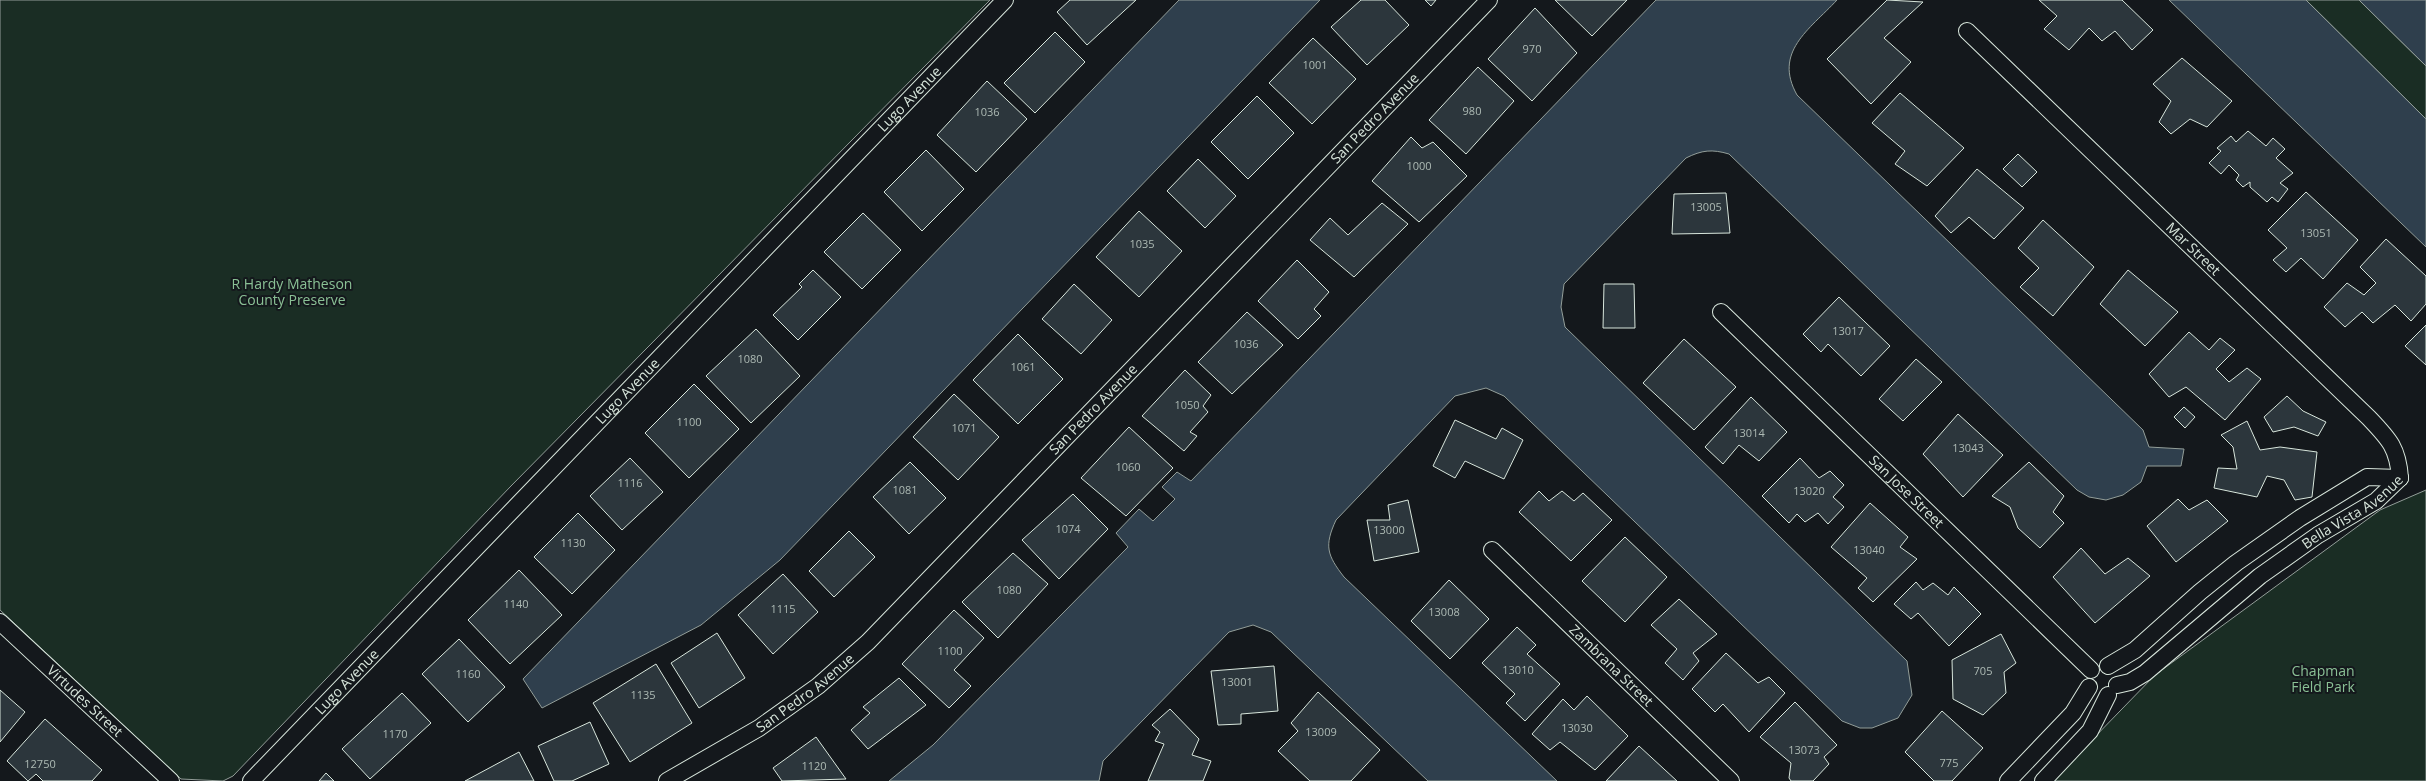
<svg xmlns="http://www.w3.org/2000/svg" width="2426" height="781" font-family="'Open Sans',sans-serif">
	<rect width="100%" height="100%" fill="#14181c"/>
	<path fill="#1a2d24" stroke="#939e99" d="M0 0H990L511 486 233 776 223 781 181 779 0 610Z
		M2306 0H2359L2426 66V119Z
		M2426 490V781H2052L2155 675 2380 510Z"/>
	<path fill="#2f3f4d" stroke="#939e99" d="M1179 0H1320L780 560 701 625 542 708 523 679Z
		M1656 0H1837C1809 30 1773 52 1797 95L2143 430 2149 447 2184 449 2181 466H2147L2141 482 2123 495 2106 500 2089 497 2077 490 1729 154C1712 149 1702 150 1686 158L1564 284 1561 307 1565 327 1907 661 1912 695 1898 718 1872 728H1860L1842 721 1504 396 1486 388 1455 396 1336 520C1324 546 1327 555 1344 577L1557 781H1428L1271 632 1253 625 1229 632 1103 761 1099 781H889L933 745 1128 547 1116 533 1139 509 1153 521 1175 499 1162 487 1177 472 1191 481Z
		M2169 0H2306L2426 119V247Z
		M2359 0H2426V66Z"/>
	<path fill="#2c363c" stroke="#d8e6dc" d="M1070 0H1136L1087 45 1057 12Z
		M1361 0H1385L1409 25 1367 65 1331 27Z
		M1425 0H1436L1431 6Z
		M1555 0H1627L1592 36Z
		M1887 0 1923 2 1884 38 1911 62 1871 104 1827 59Z
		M2039 0H2122L2153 30 2132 50 2115 31 2102 41 2089 28 2069 50 2044 29 2057 16Z
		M1535 8 1577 53 1532 101 1488 59Z
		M1055 32 1085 62 1035 113 1004 83Z
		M1313 38 1356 79 1312 124 1269 83Z
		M2182 58 2232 101 2207 127 2190 119 2171 134 2159 122 2171 101 2153 84Z
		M1478 67 1514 101 1466 154 1429 120Z
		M987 81 1027 119 976 172 937 135Z
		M1900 93 1964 148 1927 186 1895 164 1905 151 1872 123Z
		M1257 96 1294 133 1248 179 1211 142Z
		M2248 131 2266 146 2273 138 2285 149 2276 158 2293 173 2280 183 2288 189 2278 202 2272 197 2267 202 2250 187V182L2243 187 2236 180 2239 175 2229 165 2221 174 2209 163 2221 151 2217 148 2231 136 2236 142Z
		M1411 137 1422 148 1433 142 1467 176 1419 222 1372 181Z
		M926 150 964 189 922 231 884 192Z
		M2018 154 2037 172 2022 187 2003 169Z
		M1198 159 1236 196 1205 228 1167 191Z
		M1977 169 2024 208 1994 239 1969 217 1951 233 1935 216Z
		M2306 192 2358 240 2323 279 2301 258 2286 272 2273 260 2287 248 2268 230Z
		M1726 193 1730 233 1672 234 1674 194Z
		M1382 203 1408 224 1354 277 1310 240 1330 218 1348 235Z
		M1139 211 1182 251 1139 297 1096 257Z
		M863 213 901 250 862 289 824 252Z
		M2043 220 2094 267 2053 316 2020 287 2039 268 2018 248Z
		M2386 239 2426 276V304L2411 321 2395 305 2373 323 2362 312 2345 327 2324 307 2347 283 2364 295 2376 283 2360 267Z
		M1297 260 1329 292 1314 309 1321 316 1298 339 1258 301Z
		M813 270 841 297 798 340 773 315 802 287 799 284Z
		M2128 270 2178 312 2145 346 2100 304Z
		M1074 284 1112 320 1081 354 1042 319Z
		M1604 284H1634L1635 328H1603Z
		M1839 297 1890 346 1861 376 1828 344 1821 352 1803 334Z
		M1247 312 1283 345 1232 394 1198 362Z
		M2426 325V365L2405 346Z
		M756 329 800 376 751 423 706 376Z
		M2189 332 2209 350 2220 338 2235 350 2216 369 2229 382 2247 368 2261 379 2225 420 2186 387 2169 397 2149 374Z
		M1018 334 1063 379 1018 424 973 380Z
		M1684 339 1736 387 1694 430 1643 383Z
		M1916 359 1942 382 1903 421 1879 399Z
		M1185 370 1211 395 1203 406 1208 412 1190 432 1197 436 1184 451 1142 416Z
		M694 384 739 429 689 478 645 433Z
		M954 394 999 437 958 480 913 437Z
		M2287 396 2303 411 2326 422 2318 436 2294 427 2273 432 2264 417Z
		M1751 397 1787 432 1759 461 1739 445 1723 464 1705 447Z
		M2184 407 2195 417 2185 428 2174 417Z
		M1958 414 2003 455 1963 497 1923 454Z
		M1455 420 1496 439 1502 428 1523 440 1504 479 1465 461 1455 478 1433 466Z
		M2247 421 2260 450 2280 447 2317 452 2312 497 2295 500 2284 480 2267 476 2257 497 2214 488 2218 468 2237 469 2233 447 2221 435Z
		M1129 427 1173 468 1126 516 1081 478Z
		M630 458 663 492 622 530 590 496Z
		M1800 458 1819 478 1830 471 1844 485 1833 497 1844 507 1828 524 1818 513 1805 522 1797 514 1789 523 1762 496Z
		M910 462 946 498 909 534 873 497Z
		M2029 462 2064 496 2053 512 2064 523 2040 548 2018 528 2010 507 1992 496Z
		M1539 491 1549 501 1562 491 1574 501 1583 493 1612 520 1571 561 1519 512Z
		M1073 494 1108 529 1059 579 1022 540Z
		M2178 499 2189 510 2207 500 2228 521 2176 562 2147 526Z
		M1408 500 1419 552 1374 561 1367 520H1390L1388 505Z
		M1870 503 1908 537 1900 547 1917 559 1873 602 1858 588 1867 578 1831 547Z
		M578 513 615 550 572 594 534 557Z
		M849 531 875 557 834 597 809 571Z
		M1625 537 1667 577 1625 622 1582 581Z
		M2081 548 2105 574 2128 558 2150 576 2095 623 2053 577Z
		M1013 553 1048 584 998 638 962 602Z
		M519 570 562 615 510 664 468 620Z
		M783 574 818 612 773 654 738 615Z
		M1449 580 1489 619 1450 659 1411 621Z
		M1916 582 1923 590 1933 583 1948 595 1954 587 1981 614 1949 646 1918 613 1911 619 1894 604Z
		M1679 599 1717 634 1693 653 1699 661 1683 680 1665 663 1677 649 1651 625Z
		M954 610 984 638 954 670 971 686 949 708 902 664Z
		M1517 627 1536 645 1527 654 1560 684 1525 721 1506 703 1515 694 1482 663Z
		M717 633 745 678 699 708 671 663Z
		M2001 634 2016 663 2004 672 2006 693 1983 715 1953 699 1952 660Z
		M459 639 505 687 468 722 422 674Z
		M1726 653 1758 683 1769 677 1785 693 1749 732 1723 704 1715 712 1692 689Z
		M656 664 692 723 630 762 593 703Z
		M1274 666 1278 711 1241 714V724L1218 725 1211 671Z
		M899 678 926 705 868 749 851 730 870 713 863 707Z
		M0 690 25 712 0 742Z
		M1318 692 1380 750 1351 781H1310L1278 751 1298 731 1291 723Z
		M402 693 431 723 370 779 342 749Z
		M1587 696 1628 736 1595 770 1560 742 1550 750 1532 734 1563 699 1574 710Z
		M1795 702 1837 745 1824 757 1829 764 1813 781H1791L1789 778 1791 763 1760 737Z
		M1170 709 1199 739 1192 755 1211 761 1203 781H1148L1164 744 1155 741 1160 732 1152 725Z
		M1942 711 1983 748 1952 781H1934L1905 752Z
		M45 719 102 770 92 781H43L36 774 28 781 7 761Z
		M590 722 609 764 572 781H554L538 746Z
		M816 737 846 779 782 781 773 768Z
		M1639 746 1677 781H1606Z
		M519 752 534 781H465Z
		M326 773 334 781H319Z"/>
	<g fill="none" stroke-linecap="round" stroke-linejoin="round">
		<defs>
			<g id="street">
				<path id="s1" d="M1967 31 2369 418C2389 439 2398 448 2400 478"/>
				<path id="s2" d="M1721 312 2091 670"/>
				<path id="s3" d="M1492 550 1731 781"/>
				<path id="s4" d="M0 622 171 781"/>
				<path d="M2108 666 2135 650 2200 592 2236 563 2300 518 2367 477 2400 478"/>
				<path id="s5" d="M2117 685 2130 682 2145 673 2260 576 2318 535 2376 501 2400 478"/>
				<path id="s6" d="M251 781 1005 0"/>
				<path id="s7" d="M667 781 759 728 818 686 868 642 1489 0"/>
				<path d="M2008 781 2073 713 2089 687"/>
				<path d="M2043 781 2090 731 2108 695"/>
			</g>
		</defs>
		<use href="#street" stroke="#d8e6dc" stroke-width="18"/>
		<use href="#street" stroke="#14181c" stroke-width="16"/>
	</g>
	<g text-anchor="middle" stroke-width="4" stroke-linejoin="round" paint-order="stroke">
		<g font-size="11" fill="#adbab4">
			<text x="1532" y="53">970</text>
			<text x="1315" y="69">1001</text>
			<text x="1472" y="115">980</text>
			<text x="987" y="116">1036</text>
			<text x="1419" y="170">1000</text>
			<text x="1706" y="211">13005</text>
			<text x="2316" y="237">13051</text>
			<text x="1142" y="248">1035</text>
			<text x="1848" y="335">13017</text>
			<text x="1246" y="348">1036</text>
			<text x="750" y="363">1080</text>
			<text x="1023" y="371">1061</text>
			<text x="1187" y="409">1050</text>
			<text x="689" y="426">1100</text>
			<text x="964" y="432">1071</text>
			<text x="1749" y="437">13014</text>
			<text x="1968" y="452">13043</text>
			<text x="1128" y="471">1060</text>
			<text x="630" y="487">1116</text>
			<text x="905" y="494">1081</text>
			<text x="1809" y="495">13020</text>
			<text x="1068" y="533">1074</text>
			<text x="1389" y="534">13000</text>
			<text x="573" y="547">1130</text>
			<text x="1869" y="554">13040</text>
			<text x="1009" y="594">1080</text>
			<text x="516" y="608">1140</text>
			<text x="783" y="613">1115</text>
			<text x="1444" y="616">13008</text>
			<text x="950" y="655">1100</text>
			<text x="1518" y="674">13010</text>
			<text x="1983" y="675">705</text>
			<text x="468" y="678">1160</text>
			<text x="1237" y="686">13001</text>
			<text x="643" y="699">1135</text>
			<text x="1577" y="732">13030</text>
			<text x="1321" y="736">13009</text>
			<text x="395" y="738">1170</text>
			<text x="1804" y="754">13073</text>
			<text x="1949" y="767">775</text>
			<text x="40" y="768">12750</text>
			<text x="814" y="770">1120</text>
		</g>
		<g font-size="14" fill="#d8e6dc" stroke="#14181c">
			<text dy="5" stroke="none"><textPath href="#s6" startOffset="948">Lugo Avenue</textPath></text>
			<text dy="5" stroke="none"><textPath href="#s7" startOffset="974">San Pedro Avenue</textPath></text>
			<text dy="5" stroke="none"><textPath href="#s1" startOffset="314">Mar Street</textPath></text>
			<text dy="5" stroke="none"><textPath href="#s6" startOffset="542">Lugo Avenue</textPath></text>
			<text dy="5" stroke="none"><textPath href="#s7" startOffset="569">San Pedro Avenue</textPath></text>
			<text dy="5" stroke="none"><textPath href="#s2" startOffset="258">San Jose Street</textPath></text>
			<text dy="5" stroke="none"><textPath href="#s5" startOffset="294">Bella Vista Avenue</textPath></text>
			<text dy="5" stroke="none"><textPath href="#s3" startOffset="166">Zambrana Street</textPath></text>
			<text dy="5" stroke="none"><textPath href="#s6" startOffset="138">Lugo Avenue</textPath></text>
			<text dy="5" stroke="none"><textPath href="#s7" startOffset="164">San Pedro Avenue</textPath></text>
			<text dy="5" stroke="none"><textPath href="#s4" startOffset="116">Virtudes Street</textPath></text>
		</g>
		<g font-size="14" fill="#8ac095" stroke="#14181c">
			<text x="292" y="289">R Hardy Matheson<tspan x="292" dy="16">County Preserve</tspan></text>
			<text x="2323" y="676">Chapman<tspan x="2323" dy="16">Field Park</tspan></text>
		</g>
	</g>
</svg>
